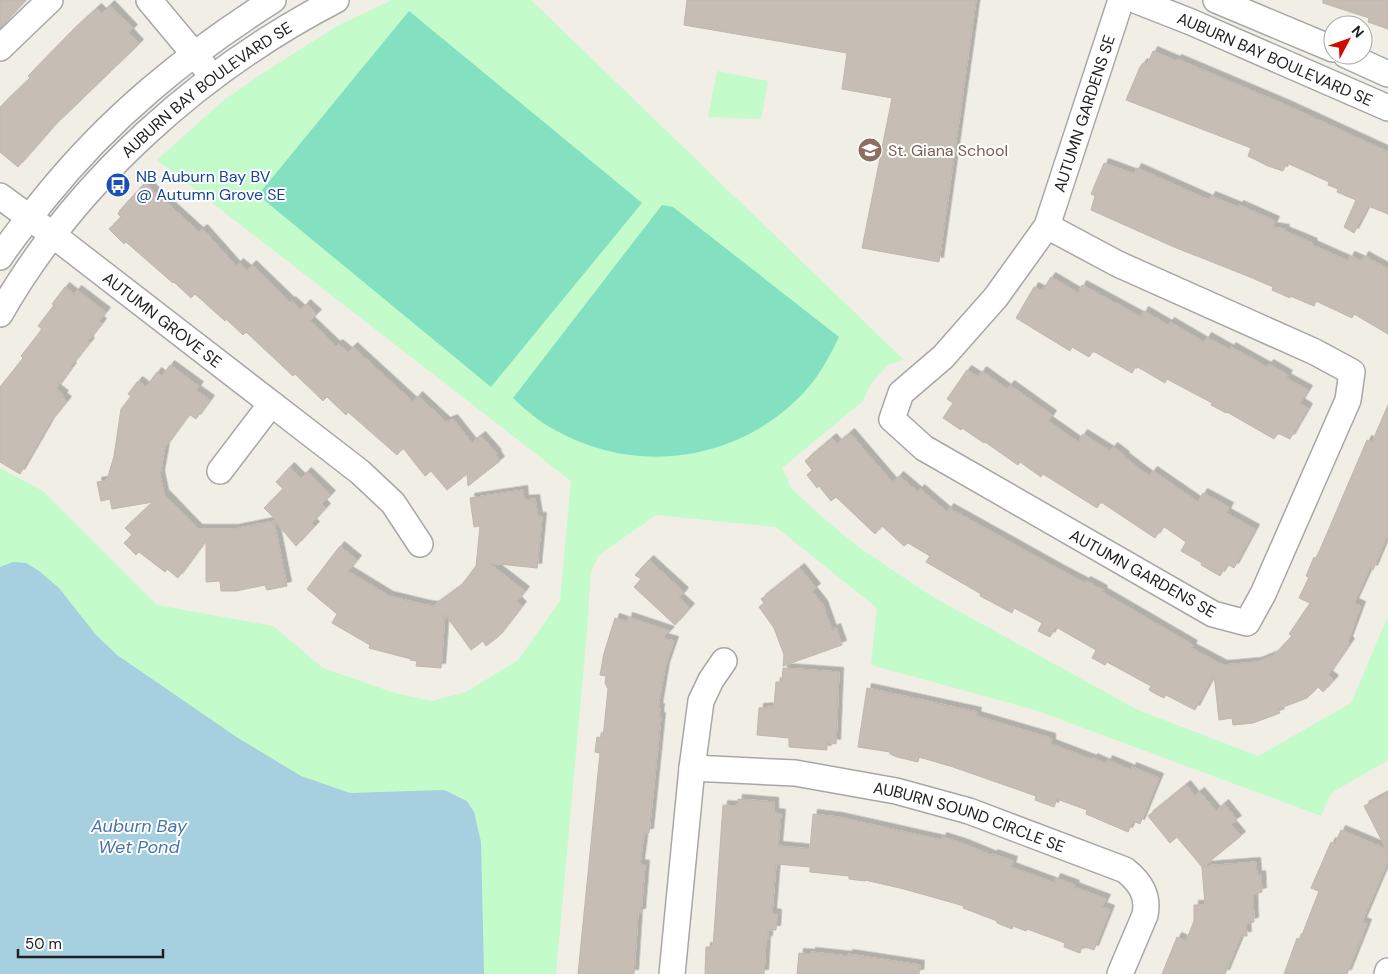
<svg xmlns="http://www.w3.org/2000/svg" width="1388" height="974" font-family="'DM Sans',sans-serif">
	<defs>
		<filter id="shadow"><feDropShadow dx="4.5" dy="-4.5" stdDeviation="0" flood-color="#0004"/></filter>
	</defs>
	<rect width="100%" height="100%" fill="#f1eee6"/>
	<path fill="#c3fbcb" d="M392 0H531L904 360 887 365 870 385 863 401 782 468 792 489 821 516 857 546 933 597 1138 710 1258 756 1351 703 1388 616V760L1331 793 1321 816 1035 710 871 665 877 608 776 527 656 515 599 555 591 571 587 631 556 974H0V468L43 491 157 605 273 626 323 668 395 693 432 701 466 692 518 660 560 601 571 481 157 160 224 100 260 75 337 26Z
		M717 71 768 81 761 119 708 117Z"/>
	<path fill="#83e1c2" d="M409 11 642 203 491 387 258 195Z
		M662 205 673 207 839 337C831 353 823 369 812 383 750 459 641 479 555 430 539 422 526 410 513 398Z"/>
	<path fill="#a6cfdf" d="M13 562 26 563 39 571 59 588 96 635 117 655 238 738 301 776 350 793 444 790 467 801 474 812 481 842 484 974H0V567Z"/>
	<path fill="#c6beb5" stroke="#c3b5a8" filter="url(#shadow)" d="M0 0H26L0 28Z
		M687 0H976L939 262 862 248 892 98 842 89 847 53 684 25Z
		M1323 0H1388V29L1368 22 1369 18 1323 3Z
		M110 5 133 29 129 33 139 44 53 127 18 167 0 152V107L30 78 28 76 75 28 97 8 102 13Z
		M1153 51 1176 61 1177 59 1288 106 1388 152V214L1368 206 1354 233 1344 227 1356 200 1337 192 1338 189 1328 185 1329 182 1287 163 1283 171 1268 166 1248 156 1251 148 1126 100 1140 67 1143 63 1147 65Z
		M1104 163 1134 174 1137 168 1209 200 1211 196 1238 207 1239 205 1275 221 1272 227 1285 229 1284 231 1313 243 1312 245 1348 261 1350 256 1362 261 1364 256 1388 269V334L1354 314 1352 318 1316 301 1314 306 1290 296V298L1272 290 1273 287 1250 277 1174 247 1091 210 1095 196 1091 194Z
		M145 183 199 232 203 229 236 266 239 263 247 270 252 265 290 302 291 301 301 310 306 304 317 314 310 321 336 346 338 344 348 352 353 347 413 402 418 396 446 422 453 419 472 443 481 436 497 454 496 455 500 461 468 486 467 474 447 490 431 471 425 476 403 448 397 455 348 412 346 415 327 397 323 401 295 374 293 376 246 332 243 335 226 319 225 321 195 294 191 298 174 282 173 283 126 242 124 244 109 229 121 217 118 214 120 210Z
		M1051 277 1078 293 1082 285 1141 317 1144 311 1168 325 1170 322 1204 342 1207 337 1230 350 1231 347 1267 367 1269 364 1288 375 1286 378 1308 390 1300 403 1308 408 1290 439 1278 433 1274 439 1227 412 1226 413 1211 405 1212 403 1167 379 1165 383 1136 366 1132 373 1093 351 1089 357 1072 347 1070 351 1016 318 1034 287 1042 291Z
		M65 287 74 294 77 290 106 312 99 321 102 323 88 341 90 342 71 366 72 367 56 389 64 395 62 397 67 401 50 422 20 474 0 462V387L23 358 21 356 42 329 38 326 54 305 52 304Z
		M170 365 196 384 199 386 196 390 210 400 196 419 189 414 165 447 160 475 164 494 198 529H234L274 521 287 586 267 590 265 585 236 591H221L220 581 206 582V540L178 578 167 569 165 572 139 552 136 555 124 543 132 535 125 528 153 502 112 509 110 499 101 501 97 482 107 480 114 456 121 409 131 396 128 394 138 381 146 387 157 372 162 376Z
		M967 370 978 377 982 371 1007 389 1010 385 1052 415 1048 421 1078 442 1083 434 1110 451 1113 447 1125 456 1124 457 1149 476 1153 471 1198 502 1203 493 1229 507 1226 513 1255 529 1234 568 1227 564 1220 576 1201 565 1202 563 1181 551 1186 542 1163 526 1155 538 1101 502 1097 508 1043 474 1041 477 1020 462 1018 465 985 442 984 443 962 428 961 430 943 418 953 403 947 399Z
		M1388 405V534L1373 570 1370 568 1354 603 1361 606 1348 641 1350 643 1328 675 1334 680 1323 692 1318 687 1307 698 1278 709 1280 713 1253 723 1233 725 1232 718 1219 720 1214 674 1195 710 1166 695 1164 698 1156 694 1149 690 1151 686 1107 662 1105 665 1092 658 1096 650 1056 627 1050 637 1038 631 1042 623 1014 608 1012 613 980 596 981 594 926 562 930 556 908 543 904 546 882 526 875 534 836 497 831 501 819 486 817 488 807 475 812 470 805 461 832 438 837 444 850 433 893 483 899 476 918 492 920 489 947 512 949 508 1062 571 1085 583 1086 581 1103 590 1102 592 1193 645 1191 648 1223 665 1257 662 1274 655 1292 636 1289 634 1310 603 1299 598 1309 577 1306 576 1314 557 1316 559 1367 440 1372 442Z
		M290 467 301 478 307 472 331 495 322 504 326 508 312 523 315 526 296 546 274 520H276L264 508 283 489 276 482Z
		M523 490 524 500 535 499 538 517H542L537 568 489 563 525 591 517 601 522 606 498 637 486 646 483 641 471 650 445 614 441 668 416 666 417 661 410 660 411 659 369 648 370 645 332 623 337 614 307 589 340 546 357 560 348 571 389 596 426 605 434 606 460 587 476 566 480 526 474 527 470 498Z
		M649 560 684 592 679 598 690 608 675 625 634 587 641 579 635 575Z
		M800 568 816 588 812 591 823 605 832 630 836 628 842 645 783 666 784 655 774 628 759 607 764 603 761 599Z
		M628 617 670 631 663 638 674 641 665 667 658 708H660L659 717H661L649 833H644L640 864 645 865 641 913H638L634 974H578L600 753 595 752 597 737 603 738 608 689 605 683 606 676 600 675 604 653 615 618 627 622Z
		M783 668 839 672 836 744 827 742V750L789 747V738L757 735 759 708 774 707 776 682H782Z
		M867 688 977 712 976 716 1051 738V744L1093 760V758L1106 764 1108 760 1131 770 1132 767 1159 778 1140 824 1133 821 1128 832 1086 814 1087 810 1057 799 1054 807 1035 800 1036 796 953 767 919 757 918 762 897 757 890 754V752L858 747Z
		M1186 785 1195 796 1200 792 1216 811 1224 804 1237 820 1231 824 1241 836 1204 866 1256 862 1257 876 1261 875 1262 892 1253 895 1254 922 1246 923 1247 936H1241L1225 974H1162L1177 937 1186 941 1194 921V905H1205L1202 867 1177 837 1170 843 1148 816Z
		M1388 793V861L1362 922 1367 924 1347 974H1284L1297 938 1300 940 1319 891 1311 888 1331 842 1335 844 1341 830 1386 849 1364 806Z
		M738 799 774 802V813L781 814 778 846 810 849 813 814 838 817 941 840 942 837 964 844 993 856V854L1013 861 1011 867 1054 883 1056 878 1075 885 1074 887 1106 899 1102 907 1110 910 1094 950 1082 946 1080 953 1064 947 1065 943 1027 929 1026 931 1013 926 1012 929 997 923V921L963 908 964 906 904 889 865 880V881L849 879V876L810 872V867L776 864 772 913 777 914 776 930H768V940H766L764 974H705L706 947H713L723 805 737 806Z
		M811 952 848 956V954L920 965 919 974H797L799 953 811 954Z"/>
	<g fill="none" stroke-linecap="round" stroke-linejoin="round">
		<defs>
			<g id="minor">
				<path d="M149 0 204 66"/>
				<path id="s1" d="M1135 0 1191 22 1388 108"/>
				<path d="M1216 0 1333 49"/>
				<path d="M0 48 50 0"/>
				<path d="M1346 55 1388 74"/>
				<path id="s2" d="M0 196 53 235 360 472 393 503 420 544"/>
				<path id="s3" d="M1047 226 1118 264 1315 352 1352 372 1348 400 1263 594 1247 623 1213 614 924 448 892 419 901 393 943 357 996 297 1047 226 1121 0"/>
				<path d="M0 257C13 237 29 218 44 199 110 117 185 56 273 0"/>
				<path id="s4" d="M0 314C76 181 201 70 336 0"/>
				<path d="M220 471 271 404"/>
				<path d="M692 768 701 701 711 680 724 661"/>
				<path id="s5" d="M672 974 692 768 795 773 896 791 969 811 1125 870C1140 882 1149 895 1145 915L1120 974"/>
				<path d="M1387 974 1388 971"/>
			</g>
		</defs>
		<use href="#minor" stroke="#a7a7a7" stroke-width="28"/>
		<use href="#minor" stroke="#fff" stroke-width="25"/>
	</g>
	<defs>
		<symbol id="school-disc" viewBox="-11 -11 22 22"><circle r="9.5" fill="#8d6e63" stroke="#fff"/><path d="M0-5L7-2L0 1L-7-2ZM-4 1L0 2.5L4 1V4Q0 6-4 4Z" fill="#fff"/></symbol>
		<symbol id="bus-disc" viewBox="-11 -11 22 22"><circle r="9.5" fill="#1a4fb4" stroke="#fff"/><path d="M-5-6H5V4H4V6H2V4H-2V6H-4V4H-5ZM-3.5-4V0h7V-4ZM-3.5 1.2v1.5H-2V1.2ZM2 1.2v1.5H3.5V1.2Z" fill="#fff"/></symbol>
	</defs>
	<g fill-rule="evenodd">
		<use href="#school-disc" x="856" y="136" width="28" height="28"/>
		<use href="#bus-disc" x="104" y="171" width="28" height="28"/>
	</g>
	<g text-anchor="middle" stroke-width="4" stroke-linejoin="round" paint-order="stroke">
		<g font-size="16" fill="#202020" stroke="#fff">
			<text dy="6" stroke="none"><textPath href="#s1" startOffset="152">AUBURN BAY BOULEVARD SE</textPath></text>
			<text dy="6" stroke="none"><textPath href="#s4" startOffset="308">AUBURN BAY BOULEVARD SE</textPath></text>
			<text dy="6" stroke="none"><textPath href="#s3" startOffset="1392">AUTUMN GARDENS SE</textPath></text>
			<text dy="6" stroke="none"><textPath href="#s2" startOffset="204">AUTUMN GROVE SE</textPath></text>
			<text transform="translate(1143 573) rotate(29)" y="6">AUTUMN GARDENS SE</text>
			<text dy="6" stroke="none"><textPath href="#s5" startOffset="490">AUBURN SOUND CIRCLE SE</textPath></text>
		</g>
		<g font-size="16" fill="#785e54" stroke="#fff" text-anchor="start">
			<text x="888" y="156">St. Giana School</text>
		</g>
		<g font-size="16" fill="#164399" stroke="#fff" text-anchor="start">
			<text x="136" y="182">NB Auburn Bay BV<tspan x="136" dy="18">@ Autumn Grove SE</tspan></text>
		</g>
		<g font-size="18" font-style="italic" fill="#4674ab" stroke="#fff">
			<text x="139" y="832">Auburn Bay<tspan x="139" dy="21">Wet Pond</tspan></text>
		</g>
	</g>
	<g transform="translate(1348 40) rotate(49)"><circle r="24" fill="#ffffff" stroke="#a6a6a6"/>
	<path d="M0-4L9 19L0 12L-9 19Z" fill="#d00b00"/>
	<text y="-8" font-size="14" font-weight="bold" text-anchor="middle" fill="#202020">N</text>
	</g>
	<path d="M18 949v8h145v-8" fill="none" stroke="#202020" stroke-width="2.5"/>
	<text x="25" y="949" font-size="15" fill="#202020" stroke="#ffffff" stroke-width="4" paint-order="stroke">50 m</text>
</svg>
